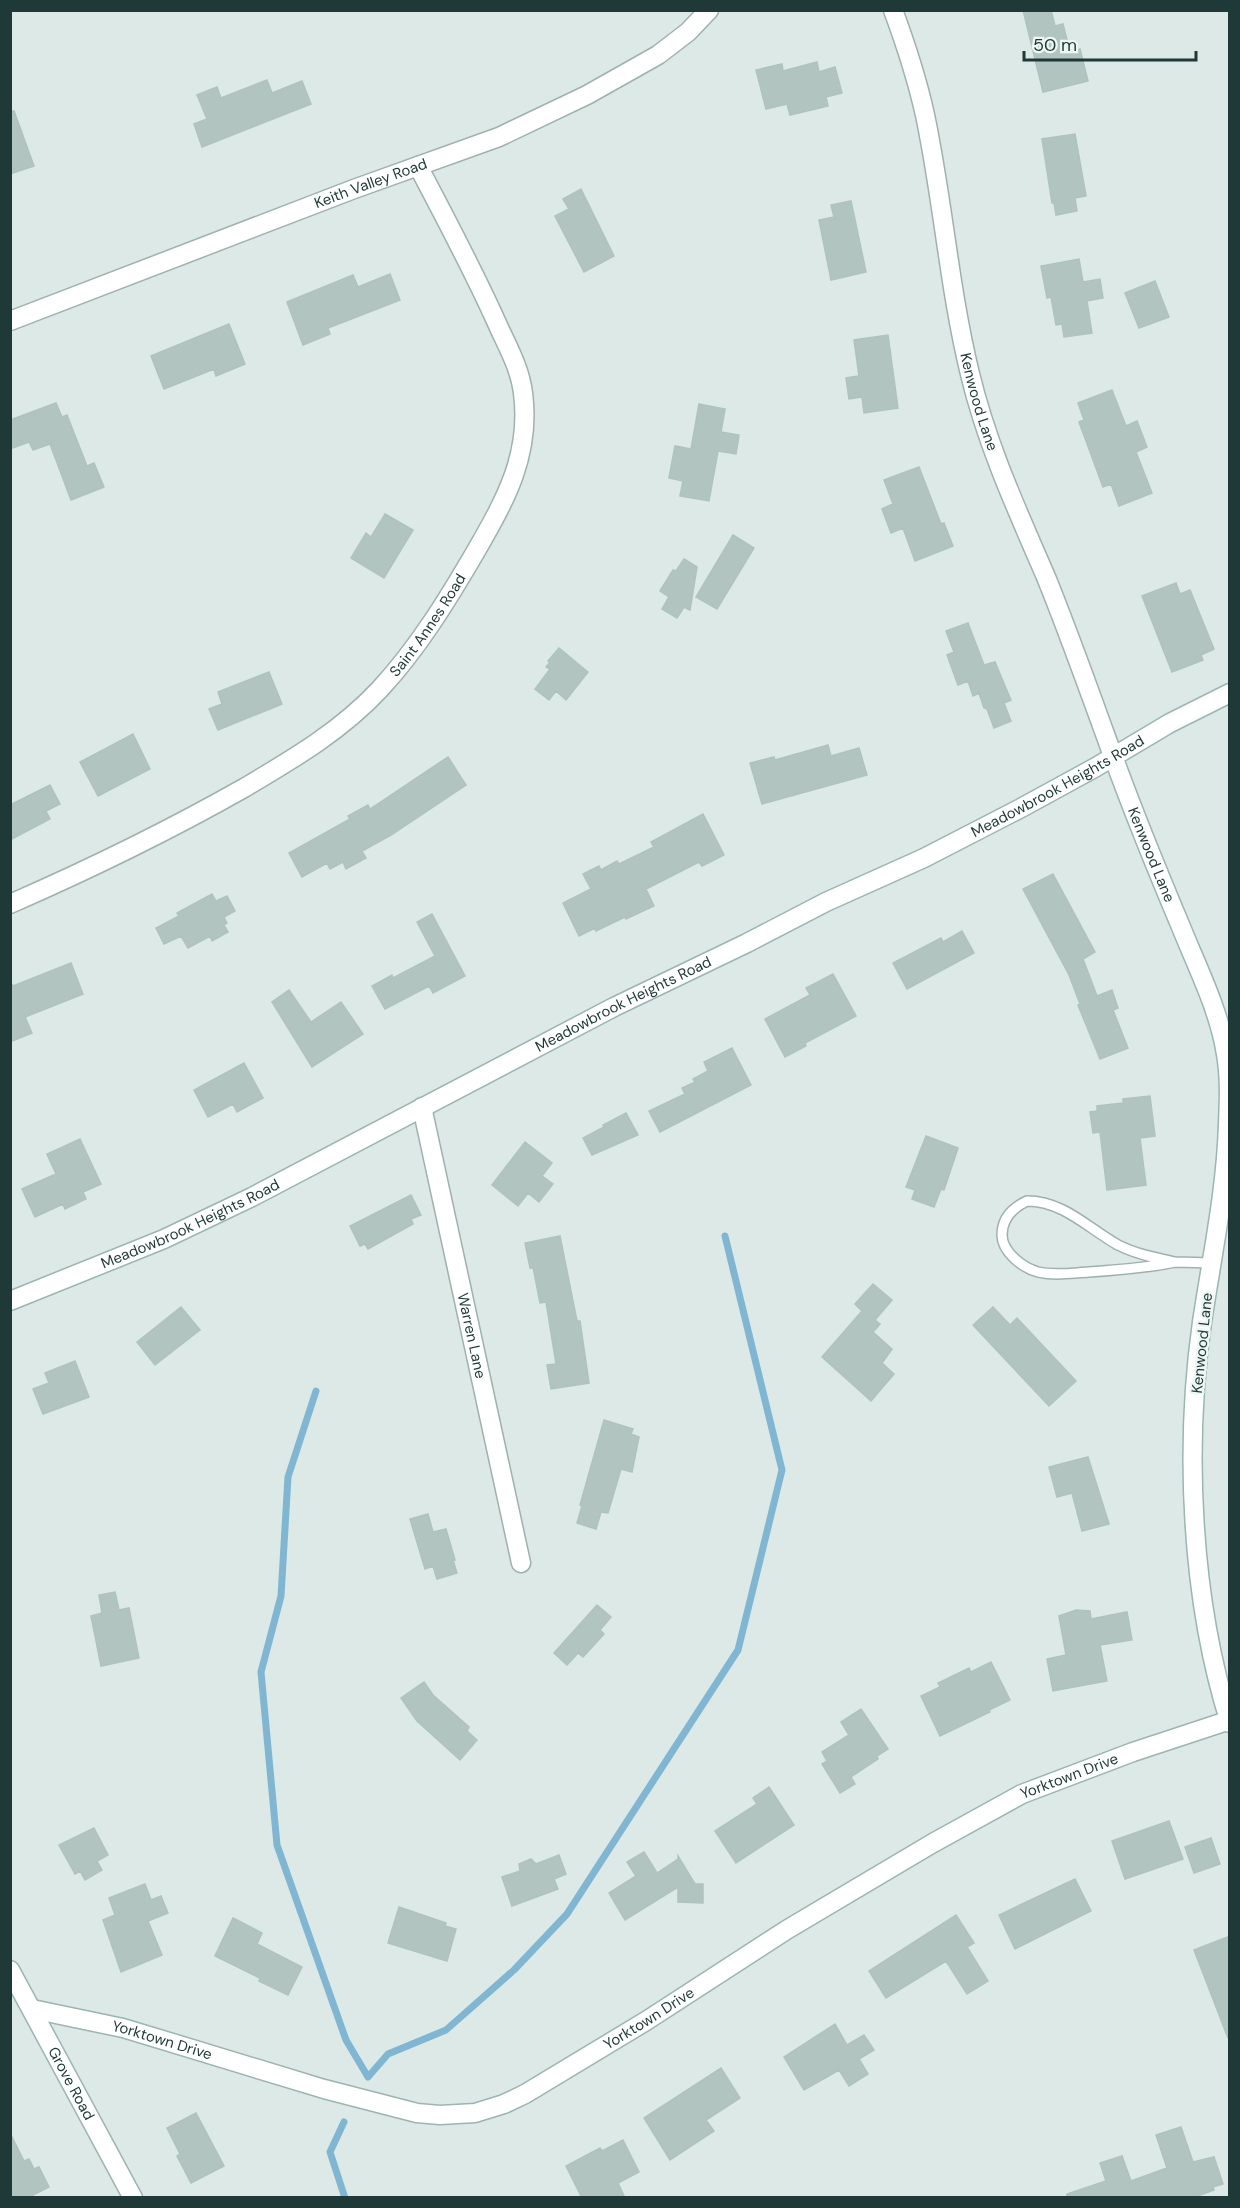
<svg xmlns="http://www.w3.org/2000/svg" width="1240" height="2208" font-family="'DM Sans',sans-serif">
	<rect width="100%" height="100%" fill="#dce9e6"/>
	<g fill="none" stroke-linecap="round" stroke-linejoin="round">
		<path stroke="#81b6d2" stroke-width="7" d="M316 1391 288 1477 281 1596 261 1672 277 1845 346 2040 368 2077 388 2054 446 2030 514 1970 567 1914 738 1650 782 1470 725 1236
			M344 2122 330 2152 345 2198"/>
	</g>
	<path fill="#b2c4c0" stroke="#afc3be" stroke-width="1.5" d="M1023 10H1051L1055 26 1063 24 1070 52 1080 49 1088 81 1043 92Z
		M817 62 819 72 835 67 842 93 826 97 828 106 790 115 787 104 766 109 756 70 782 64 783 71Z
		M267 80 272 93 302 81 311 104 202 147 194 124 207 119 197 95 217 87 221 98Z
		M10 111H14L34 166 10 174Z
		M1075 134 1086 196 1075 198 1077 211 1056 215 1054 203H1052L1042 139Z
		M581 189 614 256 584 272 555 216 569 209 563 199Z
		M851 201 866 272 831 280 819 220 834 217 831 205Z
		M1079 259 1083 282 1100 279 1103 298 1087 301 1092 333 1064 337 1062 324 1056 325 1051 297 1047 298 1041 266Z
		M390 274 400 300 328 328 330 334 303 345 287 302 353 275 358 287Z
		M1155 281 1169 317 1139 328 1125 293Z
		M229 324 245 364 216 376 214 369 164 389 151 356Z
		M888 335 898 408 864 413 862 397 849 399 846 378 859 376 854 340Z
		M1112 390 1126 426 1137 421 1147 447 1136 452 1152 493 1119 506 1111 484 1103 487 1079 422 1084 420 1078 403Z
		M56 403 62 417 67 415 87 466 94 463 104 487 71 500 50 444 33 450 29 442 10 449V420Z
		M699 404 725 409 721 432 739 435 736 454 718 451 709 501 680 496 683 481 669 478 675 446 691 449Z
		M919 467 941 524 944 523 953 546 915 561 903 528 891 533 882 509 893 504 884 480Z
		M385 514 413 530 384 578 351 558 366 533 371 537Z
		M733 535 754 548 717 609 696 597Z
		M684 559 697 567 690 610 684 607 677 618 662 609 669 597 660 591 673 570 676 571Z
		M1176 583 1180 594 1190 590 1214 649 1201 655 1203 660 1172 672 1142 596Z
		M968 623 984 665 995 662 1011 700 1004 703 1011 721 994 728 987 709 984 708 979 693 973 696 968 681 958 685 947 655 954 652 946 631Z
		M559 648 588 672 566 700 556 691 549 700 535 689 550 669 546 667 550 662 548 661Z
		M269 672 282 704 218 730 209 709 222 704 218 692Z
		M133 734 150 769 98 796 80 762Z
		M828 745 831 756 859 748 867 775 762 804 750 763 774 757 775 760Z
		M448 757 466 785 391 835 362 851 366 858 346 869 343 862 330 869 327 863 302 877 289 853 350 819 348 816 368 805 370 809Z
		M50 785 60 804 46 811 50 819 10 840V805Z
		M703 814 724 855 702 866 699 862 646 889 654 906 626 919 625 917 596 931 595 928 579 936 563 903 591 889 583 874 599 866 601 870 617 861 619 864 654 847 651 842Z
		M1053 874 1095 952 1083 959 1097 996 1112 990 1118 1008 1113 1010 1128 1048 1100 1059 1078 1005 1080 1004 1069 975 1023 889Z
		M212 894 216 901 227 896 235 911 224 917 227 923 224 925 228 932 212 941 210 936 188 948 181 936 164 944 156 928 179 916 177 913Z
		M432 914 465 976 433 993 429 986 385 1009 372 986 392 975 393 978 435 956 417 922Z
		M962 931 974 953 907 989 893 963 941 938 943 942Z
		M71 963 83 994 25 1017 32 1033 10 1042V982L13 986Z
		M833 974 856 1016 805 1043 806 1046 785 1057 765 1019 810 995 806 988Z
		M289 990 311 1022 341 1002 363 1034 312 1067 272 1002Z
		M732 1048 751 1085 660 1132 649 1111 685 1094 682 1088 695 1082 693 1079 708 1071 704 1062Z
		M244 1063 263 1098 237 1112 233 1104 208 1117 194 1090Z
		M1150 1096 1155 1136 1140 1138 1146 1185 1107 1190 1100 1132 1093 1133 1090 1112 1097 1111V1106L1123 1103V1099Z
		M626 1113 638 1135 592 1155 583 1138 604 1127 603 1125Z
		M926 1136 958 1148 944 1190 941 1189 934 1207 912 1199 915 1190 906 1187Z
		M80 1139 101 1184 83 1192 86 1199 65 1209 63 1204 35 1217 22 1189 56 1174 47 1154Z
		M525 1142 552 1163 542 1176 553 1184 539 1202 528 1193 518 1206 492 1185Z
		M411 1195 421 1215 411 1219 413 1224 368 1249 365 1244 360 1246 350 1226Z
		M560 1236 577 1321H580L589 1383 551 1389 547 1365 556 1364 546 1302 540 1303 533 1267 530 1268 525 1243Z
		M873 1284 892 1300 875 1320 880 1324 873 1332 892 1349 882 1363 894 1374 871 1401 822 1357 862 1311 855 1304Z
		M181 1307 200 1330 155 1365 137 1342Z
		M993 1307 1010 1325 1017 1318 1076 1381 1049 1406 973 1325Z
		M75 1361 89 1397 43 1414 33 1389 49 1383 45 1373Z
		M604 1420 633 1429 631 1434 639 1437 632 1472 621 1469 608 1513 601 1512 596 1529 577 1523 582 1506 580 1505Z
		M1088 1457 1109 1524 1082 1531 1072 1493 1057 1497 1049 1467Z
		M428 1514 433 1532 446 1529 455 1560H453L457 1573 437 1579 433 1566 425 1569 410 1519Z
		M115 1592 119 1610 129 1608 139 1658 101 1666 91 1616 102 1613 99 1595Z
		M597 1605 611 1617 600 1630 604 1634 583 1657 578 1653 567 1665 554 1653Z
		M1076 1610 1090 1611 1091 1619 1127 1612 1132 1640 1100 1645 1107 1681 1053 1691 1047 1659 1066 1655 1059 1616Z
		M991 1662 1010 1700 989 1710 990 1712 940 1736 921 1696 940 1687 938 1683 969 1668 971 1672Z
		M424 1682 433 1695 469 1727 467 1731 477 1740 460 1760 417 1721 401 1698Z
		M861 1709 888 1749 877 1756 878 1759 851 1777 855 1784 840 1793 822 1764 827 1761 822 1752 849 1735 841 1722Z
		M769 1787 794 1825 736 1863 715 1831 757 1804 753 1798Z
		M1169 1821 1183 1859 1125 1879 1112 1841Z
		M94 1828 108 1855 97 1861 102 1870 85 1880 80 1871 75 1874 59 1845Z
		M1211 1838 1220 1864 1194 1873 1185 1847Z
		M644 1852 657 1873 678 1859V1856L695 1884H703V1903L678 1902V1887L625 1920 609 1893 636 1876 627 1862Z
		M559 1855 566 1874 554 1879 558 1889 512 1906 502 1877 520 1871 519 1864 531 1859 536 1864Z
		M1075 1879 1091 1911 1015 1949 999 1915Z
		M145 1884 151 1900 161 1896 168 1913 148 1921 162 1955 121 1972 103 1920 115 1915 109 1898Z
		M399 1907 446 1923 445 1926 456 1929 447 1961 388 1943Z
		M956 1915 974 1943 967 1947 988 1981 967 1994 946 1961 886 1998 869 1971Z
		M233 1918 262 1933 257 1944 302 1967 288 1995 259 1981 260 1978 215 1956Z
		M1230 1936V2038H1228L1194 1950Z
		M835 2024 847 2045 864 2035 874 2050 859 2059 868 2074 849 2086 839 2070 804 2090 784 2057Z
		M721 2068 740 2098 706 2120 714 2131 670 2160 644 2118Z
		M196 2113 224 2166 191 2183 177 2156 180 2154 167 2128Z
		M1181 2127 1193 2162 1214 2157 1223 2184 1213 2187 1214 2190 1192 2198H1067V2194L1106 2181 1100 2163 1122 2156 1131 2181 1167 2168 1156 2135Z
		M10 2133 24 2161 29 2159 34 2169 39 2167 49 2187 27 2198H10Z
		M623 2140 639 2172 618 2183 625 2198H582L566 2166 600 2148 602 2151Z"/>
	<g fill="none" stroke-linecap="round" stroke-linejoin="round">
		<defs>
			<path id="lane" d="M1027 1201C1063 1201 1088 1228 1118 1245 1136 1254 1156 1258 1175 1262 1147 1268 1118 1270 1089 1272 1072 1273 1055 1276 1038 1272 1023 1268 1002 1252 1002 1235 1002 1218 1012 1208 1027 1201Z
				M1175 1262 1212 1263"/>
			<g id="street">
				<path id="s1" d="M893 10C906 45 917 79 925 115 943 200 949 288 970 374 987 445 1017 510 1046 577 1070 636 1091 696 1113 756"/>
				<path id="s2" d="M10 321 354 189 499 137 587 95 658 55 688 32 709 10"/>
				<path id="s3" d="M10 904C90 869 168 831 244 788 293 759 341 731 380 689 418 648 448 599 476 551 506 499 531 454 523 393 520 367 506 344 496 321 472 268 445 217 418 166"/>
				<path id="s4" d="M422 1107 521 1563"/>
			</g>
			<g id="secondary">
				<path id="s5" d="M1113 756C1134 814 1157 870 1181 927 1198 969 1219 1010 1226 1054 1230 1077 1229 1101 1228 1124 1226 1191 1212 1256 1202 1322 1184 1449 1191 1600 1230 1723"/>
				<path id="s6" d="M10 1301 164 1239 252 1197 614 1007 747 943 826 902 924 858 1021 808 1096 767 1170 723 1230 693"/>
				<path id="s7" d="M10 1970 133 2198"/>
				<path id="s8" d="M32 2009 123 2028 324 2089 417 2113 440 2115 475 2113 504 2104 525 2094 646 2021 788 1929 933 1843 1022 1794 1133 1752 1230 1720"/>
			</g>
		</defs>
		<use href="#lane" stroke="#9fb1ae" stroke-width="12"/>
		<use href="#street" stroke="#9fb1ae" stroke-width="21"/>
		<use href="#secondary" stroke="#9bb5b1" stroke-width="21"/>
		<use href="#lane" stroke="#fff" stroke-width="9"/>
		<use href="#street" stroke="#fff" stroke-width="18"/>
		<use href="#secondary" stroke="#fff" stroke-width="18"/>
	</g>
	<g text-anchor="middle" stroke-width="5" stroke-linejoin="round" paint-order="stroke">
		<g font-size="15" fill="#1e3937" stroke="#edf6f3">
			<text dy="5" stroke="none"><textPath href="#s2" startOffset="386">Keith Valley Road</textPath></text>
			<text dy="5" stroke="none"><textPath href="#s1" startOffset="402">Kenwood Lane</textPath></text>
			<text dy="5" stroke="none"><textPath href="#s3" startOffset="510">Saint Annes Road</textPath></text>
			<text dy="5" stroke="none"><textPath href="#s6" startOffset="1168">Meadowbrook Heights Road</textPath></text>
			<text dy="5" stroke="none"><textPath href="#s5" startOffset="106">Kenwood Lane</textPath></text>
			<text dy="5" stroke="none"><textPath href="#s6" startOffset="682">Meadowbrook Heights Road</textPath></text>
			<text dy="5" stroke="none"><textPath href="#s6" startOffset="196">Meadowbrook Heights Road</textPath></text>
			<text dy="5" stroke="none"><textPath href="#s4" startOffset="234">Warren Lane</textPath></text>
			<text transform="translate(1202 1343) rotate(-84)" y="5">Kenwood Lane</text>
			<text dy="5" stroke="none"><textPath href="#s8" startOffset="1142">Yorktown Drive</textPath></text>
			<text dy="5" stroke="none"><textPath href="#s8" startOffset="656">Yorktown Drive</textPath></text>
			<text dy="5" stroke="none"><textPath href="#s8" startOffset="134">Yorktown Drive</textPath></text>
			<text dy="5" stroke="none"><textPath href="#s7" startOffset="129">Grove Road</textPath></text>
		</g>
	</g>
	<rect width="1240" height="2208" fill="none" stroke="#1e3937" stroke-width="24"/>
	<path d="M1024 51v9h172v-9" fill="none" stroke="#1e3937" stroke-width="3"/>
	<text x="1033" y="51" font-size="18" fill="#1e3937" stroke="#edf6f3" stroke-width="4.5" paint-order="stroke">50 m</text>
</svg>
